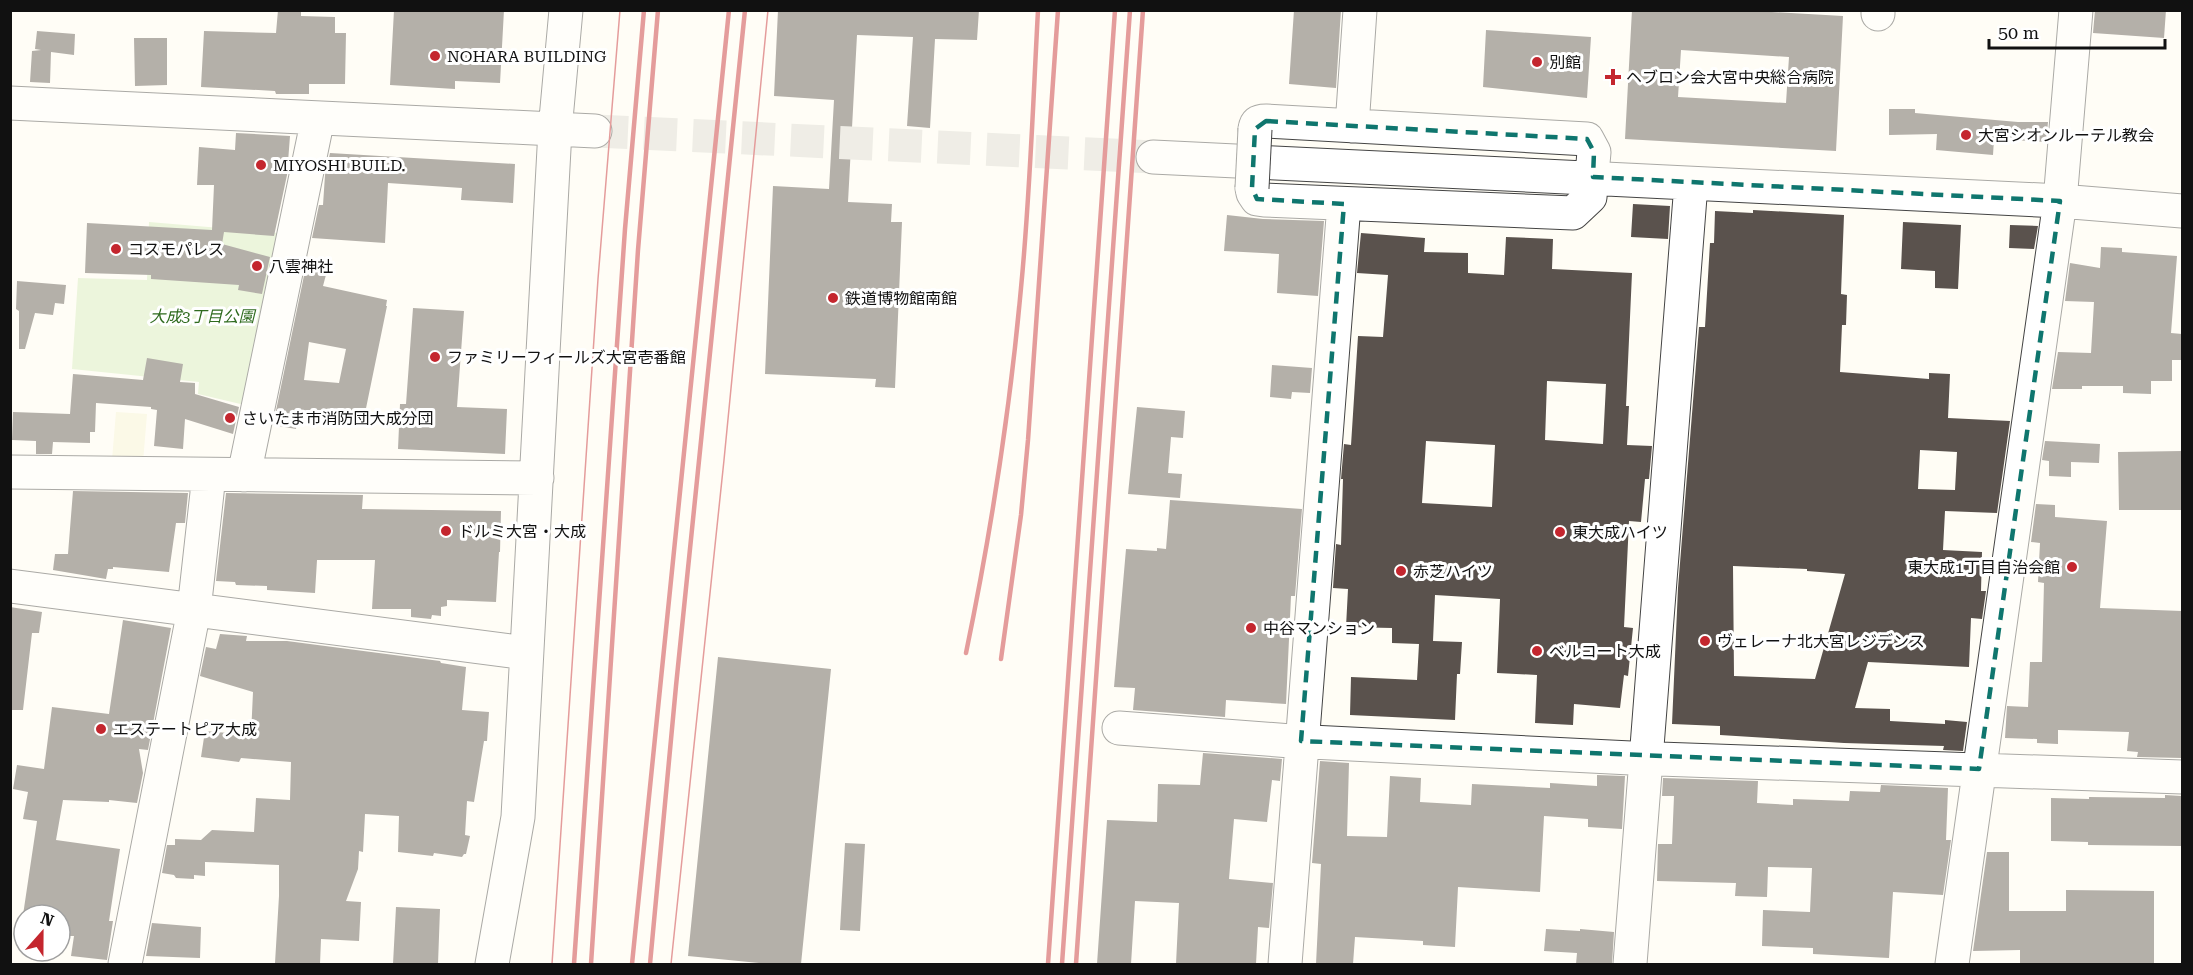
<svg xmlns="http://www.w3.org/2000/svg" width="2193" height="975" font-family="'Roboto Serif','Noto Sans JP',serif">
	<rect width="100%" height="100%" fill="#fffdf5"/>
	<path fill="#f6f3d4" d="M116 412 147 414 143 462 112 460Z"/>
	<path fill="#d5ebbd" d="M149 222 290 234 249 406 198 394 199 382 72 369 78 278 147 280Z"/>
	<path fill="#5a524d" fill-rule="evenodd" d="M278 10H301V16L335 17V33H346L345 84H309V94H276L275 91 201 87 204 31 276 33Z
		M394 10H504L500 83 455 81V89L390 85Z
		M778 10H979L977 40 935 39 930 128 907 126 913 37 857 35 848 202 892 204 891 222H902L895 388 875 387 876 379 765 374 773 186 829 189 834 100 774 96Z
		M1294 10H1341L1336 88 1289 84Z
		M1632 10H1738L1843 16 1836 151 1625 139ZM1681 50 1789 57 1786 103 1678 97Z
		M2095 10H2166L2164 38 2093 33Z
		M1486 30 1591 37 1587 98 1483 87Z
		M37 31 75 34 74 55 51 52 50 83 30 82 32 51 41 50 35 49Z
		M134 38H167V85L135 86Z
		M1889 109H1915V113L2018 122H2048L2046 142 1994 139 1993 155 1936 150 1937 134 1889 135Z
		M236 133 290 136 287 175 274 236 224 232 222 244 270 257 262 294 238 290 239 285 151 279V275L85 273 87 223 212 230 214 185H197L199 147 235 150Z
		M330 153 515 164 513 203 461 200 462 188 388 183 385 243 312 238 319 205H323L325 175Z
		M1633 204 1670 206 1668 239 1631 237Z
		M1753 210 1844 215 1841 294 1847 295 1846 325H1842L1840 372 1929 379V373L1950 374 1948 418 2010 421 1997 513 1945 511 1943 550 1982 552 1981 591H1986L1982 619 1971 618 1969 667 1868 662 1855 708 1890 709V721L1945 724V720L1967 722 1963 751 1943 750 1944 746 1844 743 1720 735V726L1672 724 1678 588 1699 327H1705L1710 243H1714L1715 211 1753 213ZM1920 450 1957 452 1955 490 1918 489ZM1733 566 1807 569V571L1845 574 1815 679 1734 676Z
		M1227 215 1263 219 1324 221 1318 296 1277 293 1279 254 1224 251Z
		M1903 222 1961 225 1958 289 1935 288V271L1901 269Z
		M2010 225 2038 226 2034 249 2009 248Z
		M1361 233 1425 238 1424 252 1468 253V273L1504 275 1506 237 1553 239 1552 269 1632 273 1626 406H1629L1627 445 1652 446 1649 479H1645L1641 522 1629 521 1624 627 1633 628 1628 676 1624 675 1620 708 1574 704 1573 725 1535 723 1537 675 1497 673 1500 599 1435 595 1433 641 1462 642 1460 674H1457L1455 720 1350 715 1351 677 1417 680 1419 644 1392 643V628L1346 627 1348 589 1333 588 1336 544 1341 545 1343 479H1341L1344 444 1351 445 1358 336 1383 337 1388 275 1357 273ZM1547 381 1606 384 1603 444 1545 440ZM1426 441 1495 445 1492 507 1422 503Z
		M2101 247 2122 248V252L2177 256 2171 333 2182 334V360H2172V381H2151V394L2123 393V386H2082V389H2052L2058 352 2091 353 2094 302 2065 301 2070 263 2100 268Z
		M306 266 327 271 323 286 387 300 386 306H387L364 418 298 413 296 429 273 425ZM309 342 346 349 339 383 304 380Z
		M17 281 66 285 64 304 55 303 53 315 35 313 25 349H19V311L16 309Z
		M413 308 464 311 457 407 507 409 505 454 398 449 400 404H406Z
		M147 358 183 364 180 382 195 383V394L239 407 233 434 185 419 183 449 154 446 157 410 151 409V407L96 403 95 432H90V443L53 442 52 454H36V441L12 440 13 412 70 414 73 374 143 380Z
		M1272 365 1312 368 1310 393 1292 392 1291 399 1270 397Z
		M1137 407 1185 411 1183 438 1171 437 1168 473 1182 474 1180 498 1128 494Z
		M2045 441 2100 444 2099 463 2071 462V477L2049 476V461L2042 460Z
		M2182 451V510H2119L2118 452Z
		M73 491 188 493 185 523H176L169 572 113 567V569H108L106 579 53 570 55 554H68Z
		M226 493 363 495 362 509 501 511 500 552H499L496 602 447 600V606L441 607V616L432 615 431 619 411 617V609H372L375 560H317L315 593 267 590V586L236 585 235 582 216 581Z
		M1170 500 1302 509 1295 596H1291L1286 704 1226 700 1225 717 1133 710 1135 688 1114 687 1126 549 1157 551V548L1166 549Z
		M2036 504 2055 505V517L2107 521 2100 608 2182 611V758L2137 757 2138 752 2127 751 2129 732 2058 730V744L2037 743V739L2005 738 2007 706 2028 707 2030 662H2042L2044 583 2038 582 2040 543 2031 542Z
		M10 607 42 612 39 633H32L23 710H10Z
		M123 620 171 628 148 750 139 749 143 773 137 803 109 800V802L63 800 56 840 120 849 109 921H113L107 960 71 956 74 936H60V915H23L37 821 23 819 28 792 13 789 17 765 44 769 52 707 109 714Z
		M220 634 247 636 246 641H287L440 661 441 663 466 667 462 710 489 712 487 741H484L474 802 467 801 465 835 470 836 466 854H464L462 857 434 853 433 856 398 852 399 816 365 814 363 852 359 851 358 869 346 901 361 902 359 941 321 939 320 964 275 963 279 896V865L205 862V876L194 875V879L176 878 174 875 162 873 167 845H175V839L201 840 212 830 254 832 256 798 290 800 291 762 241 758 239 762 201 757 205 731 251 735 253 692 200 676 206 647 216 649Z
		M718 657 831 669 801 964H768L688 956Z
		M1203 753 1282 759 1280 781 1272 780 1267 822 1234 819 1229 879 1273 883 1269 928 1258 927 1256 964H1176L1179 903 1135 901 1131 964H1097L1107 820 1157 822 1158 784 1200 785Z
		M1320 761 1349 763 1347 836 1387 837 1390 776 1421 778 1420 802 1471 805 1472 784 1550 788V783L1597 786V775L1625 776 1622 829 1588 827V819L1544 816 1540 892 1458 887 1455 947 1423 945V941L1355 937 1353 964H1316L1321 864 1312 863Z
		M1663 778 1758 781 1757 803 1793 805V799L1849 801 1850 791 1880 792 1881 785 1948 788 1946 840H1951L1943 895 1893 892 1889 958 1813 954V948L1762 946 1763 910 1810 912 1812 868 1768 867 1767 897 1735 896 1736 883 1657 881 1658 844H1672L1674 796H1662Z
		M2165 795 2182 796V846L2088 845V842L2051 841V798L2089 799V797L2165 798Z
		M845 843 865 844 860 931 840 930Z
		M1987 852H2009V911H2066V890L2154 891V964H2020V950L1973 951Z
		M396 907 440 909 438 964H393Z
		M152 923 201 927 200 958 146 956Z
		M1546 929 1580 931V929L1614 932 1612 964H1576L1577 953 1544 951Z"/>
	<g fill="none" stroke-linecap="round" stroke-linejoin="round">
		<path stroke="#dbdad3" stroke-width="33" stroke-dasharray="33 16" stroke-linecap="butt" d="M595 131 1153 157"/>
		<defs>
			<path id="minor" d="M1878 10V14
				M10 103 595 131
				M1352 126 1360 10
				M1153 157 2060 201 2182 211
				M1252 188 1253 193 1257 199 1264 200 1573 213 1590 197 1594 152 1587 139 1266 121C1259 121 1256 122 1255 129
				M10 472 537 478
				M244 475 318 118
				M10 586 526 653
				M1119 728 1291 741 1631 758 2182 777
				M125 964 194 610 209 475
				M492 964 518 817 555 130 566 10
				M1285 964 1344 204
				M1630 964 1691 184
				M1952 964 2060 201 2076 10"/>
		</defs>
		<use href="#minor" stroke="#444" stroke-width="35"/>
		<use href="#minor" stroke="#fff" stroke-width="33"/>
		<path stroke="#c4262e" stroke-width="1.5" d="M552 964 598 279 620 10
			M671 964 724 460 768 10"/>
		<path stroke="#c4262e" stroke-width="4.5" d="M966 653C991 532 1010 410 1021 288 1030 196 1033 103 1038 10
			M1001 659 1021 515 1028 440 1058 10
			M574 964 625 229 644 10
			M591 964 638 250 658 10
			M632 964 729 10
			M650 964 676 686 745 10
			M1048 964 1115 10
			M1062 964 1130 10
			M1076 964 1143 10"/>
		<defs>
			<path id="minor-bridge" d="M1252 188 1255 129"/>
		</defs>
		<use href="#minor-bridge" stroke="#444" stroke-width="35" stroke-linecap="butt"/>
		<use href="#minor-bridge" stroke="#fff" stroke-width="33"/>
	</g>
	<path d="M0 0H2193V975H0ZM1266 121 1587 139 1594 152 1593 177 2060 201 1979 769 1301 741 1344 204 1257 199 1252 188 1255 129Z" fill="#fffdf5" fill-opacity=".55" fill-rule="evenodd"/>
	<path fill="none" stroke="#0f766e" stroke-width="4.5" stroke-dasharray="12 8" stroke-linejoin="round" d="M1266 121 1587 139 1594 152 1593 177 2060 201 1979 769 1301 741 1344 204 1257 199 1252 188 1255 129Z"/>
	<g fill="#c4262e" stroke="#fff" stroke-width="2">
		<circle cx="435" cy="56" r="6"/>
		<circle cx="1537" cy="62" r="6"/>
		<path d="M1610 68h6v6h6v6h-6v6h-6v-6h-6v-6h6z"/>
		<circle cx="1966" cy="135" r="6"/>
		<circle cx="261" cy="165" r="6"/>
		<circle cx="116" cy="249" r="6"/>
		<circle cx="257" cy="266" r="6"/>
		<circle cx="833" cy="298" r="6"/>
		<circle cx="435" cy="357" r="6"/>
		<circle cx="230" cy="418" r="6"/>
		<circle cx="446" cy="531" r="6"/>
		<circle cx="1560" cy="532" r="6"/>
		<circle cx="2072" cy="567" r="6"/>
		<circle cx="1401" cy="571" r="6"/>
		<circle cx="1251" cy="628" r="6"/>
		<circle cx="1705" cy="641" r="6"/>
		<circle cx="1537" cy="651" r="6"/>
		<circle cx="101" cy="729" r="6"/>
	</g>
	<g text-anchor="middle" stroke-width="6" stroke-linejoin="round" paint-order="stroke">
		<g font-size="16" fill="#111" stroke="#fff" text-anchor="start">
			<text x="447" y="62">NOHARA BUILDING</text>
			<text x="1549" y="68">別館</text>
			<text x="1626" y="83">ヘブロン会大宮中央総合病院</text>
			<text x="1978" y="141">大宮シオンルーテル教会</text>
			<text x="273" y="171">MIYOSHI BUILD.</text>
			<text x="128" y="255">コスモパレス</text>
			<text x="269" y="272">八雲神社</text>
			<text x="845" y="304">鉄道博物館南館</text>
			<text x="447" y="363">ファミリーフィールズ大宮壱番館</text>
			<text x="242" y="424">さいたま市消防団大成分団</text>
			<text x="458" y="537">ドルミ大宮・大成</text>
			<text x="1572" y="538">東大成ハイツ</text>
			<text x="2060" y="573" text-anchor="end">東大成1丁目自治会館</text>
			<text x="1413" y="577">赤芝ハイツ</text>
			<text x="1263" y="634">中谷マンション</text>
			<text x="1717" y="647">ヴェレーナ北大宮レジデンス</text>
			<text x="1549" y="657">ベルコート大成</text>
			<text x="113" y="735">エステートピア大成</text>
		</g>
		<g font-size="16" font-style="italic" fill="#2f6b1f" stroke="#fff">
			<text x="202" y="322">大成3丁目公園</text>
		</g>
	</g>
	<rect width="2193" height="975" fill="none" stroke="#111111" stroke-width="24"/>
	<g transform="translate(42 933) rotate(21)"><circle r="28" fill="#ffffff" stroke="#a0a0a0" stroke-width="1.5"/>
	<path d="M0-4.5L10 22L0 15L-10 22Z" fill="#c4262e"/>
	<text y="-9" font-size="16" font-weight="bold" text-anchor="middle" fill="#111111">N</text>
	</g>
	<path d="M1989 39v9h176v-9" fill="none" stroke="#111111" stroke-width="3"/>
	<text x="1998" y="39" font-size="18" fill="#111111" stroke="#ffffff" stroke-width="4.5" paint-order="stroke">50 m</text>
</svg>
